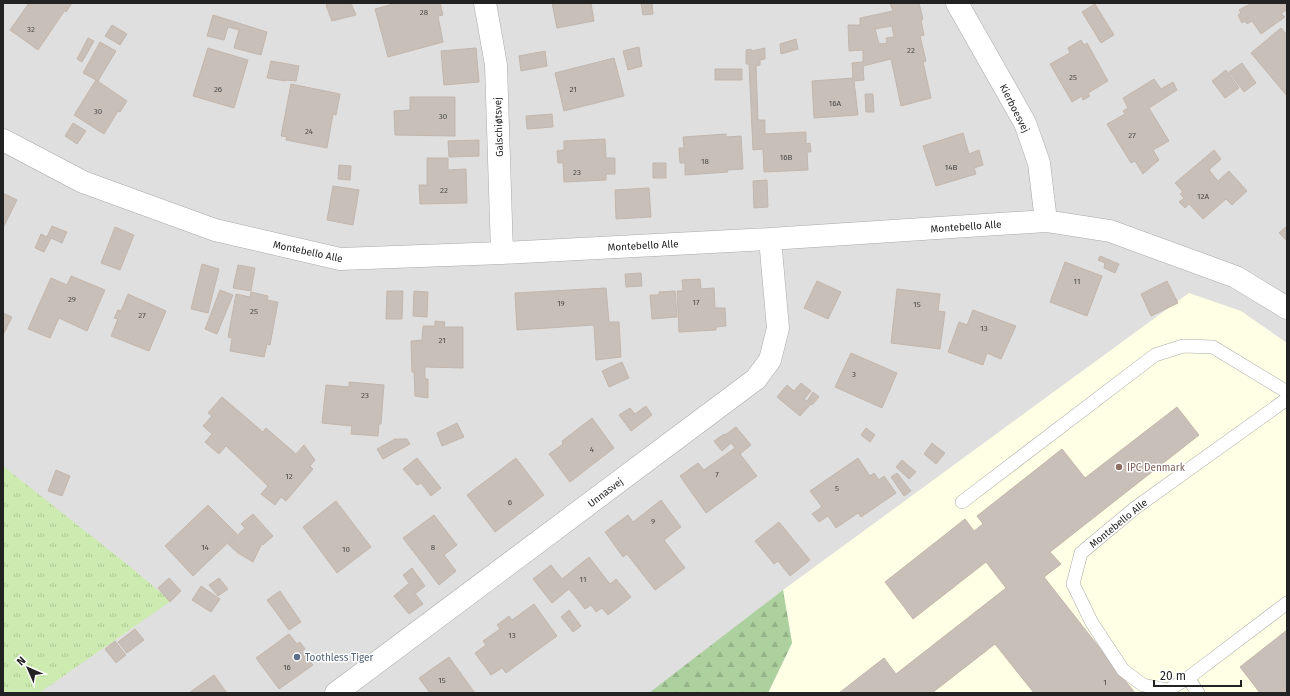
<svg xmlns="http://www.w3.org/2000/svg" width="1290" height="696" font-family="'Fira Sans',sans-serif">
	<defs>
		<pattern id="grass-tufts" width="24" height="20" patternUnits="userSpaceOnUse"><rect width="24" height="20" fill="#cdebb0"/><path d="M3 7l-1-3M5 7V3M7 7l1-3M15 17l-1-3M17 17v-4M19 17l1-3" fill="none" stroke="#b0c997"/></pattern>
		<pattern id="forest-firs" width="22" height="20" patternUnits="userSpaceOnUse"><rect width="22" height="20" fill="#add19e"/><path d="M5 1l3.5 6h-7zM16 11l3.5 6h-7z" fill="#95b388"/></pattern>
	</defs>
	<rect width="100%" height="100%" fill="#f2efe9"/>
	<path fill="#e0dfdf" d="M3 3H1287V693H3Z"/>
	<path fill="#ffffe5" d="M1189 293 1241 311 1287 343V693H768L792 643 783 590Z"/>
	<path fill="url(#grass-tufts)" d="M3 466 128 565 171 601 39 693H3Z"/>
	<path fill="url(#forest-firs)" d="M783 590 792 643 768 693H649Z"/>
	<path fill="#c7bfb8" stroke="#c4b6ab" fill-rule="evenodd" d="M29 3H72L66 12 65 10 38 50 10 30Z
		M328 3H351L356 15 332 21 326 5Z
		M397 3H440L443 15 438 16 443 42 388 57 375 9Z
		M552 3H591L594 21 557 28Z
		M641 3H652L653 14 643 15Z
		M890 3H919L923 19 921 20 924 35 920 36 926 61 923 62 931 98 901 106 891 59 863 66 864 80 854 81 858 115 814 118 812 81 853 78 852 63 863 62V50L849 51 848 25H860V18L893 11ZM892 26 894 37 886 38 887 43 879 44 875 29Z
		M1252 3H1287V10L1281 13 1285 17 1261 34 1252 21 1247 24 1245 21 1242 23 1238 15 1241 13 1239 10Z
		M1095 4 1114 35 1101 43 1082 12Z
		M213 15 267 32 261 55 234 48 239 30 228 27 224 40 207 36Z
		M112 25 127 34 120 45 105 36Z
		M1281 28 1287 35V96L1251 53Z
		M88 38 94 41 82 62 77 59Z
		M796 39 798 49 781 54 780 44Z
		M1081 40 1084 45 1087 43 1108 81 1088 93 1090 96 1083 100 1082 96 1072 102 1050 64 1070 53 1068 48Z
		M100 42 116 51 98 81 83 73Z
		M639 47 642 66 628 70 623 51Z
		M208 48 248 60 234 108 193 96Z
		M476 48 479 82 444 85 441 51Z
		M765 48V59L760 60V65L756 66 758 120H765V134L806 132V144L810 143 811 152H807L808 170 764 172 763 149 753 150 749 64H746V50L751 49V51Z
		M545 51 547 66 521 71 519 56Z
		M614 58 624 96 564 111 555 73Z
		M271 61 299 66 296 81 286 80V81L267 78Z
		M1242 63 1256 83 1244 92 1229 72Z
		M715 69H742V80H715Z
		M1226 70 1239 88 1225 98 1212 81Z
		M1154 79 1161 89 1173 82 1177 90 1149 108 1169 141 1153 150 1159 160 1143 174 1135 161 1131 163 1107 124 1125 114 1123 111 1128 108 1123 98Z
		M96 80 127 101 120 112 118 111 104 134 74 115Z
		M291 84 340 94 336 115 333 114 327 148 286 140 287 137 281 136Z
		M865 94H873L874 112H866Z
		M410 97H455V136L395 135 394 111 410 110Z
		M552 114 553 127 527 129 526 116Z
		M73 123 86 131 77 144 65 136Z
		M963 133 969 154 979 150 983 165 974 168 976 174 936 186 923 146Z
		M726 134V137L741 136 743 169 727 170 728 172 685 175V163H680L679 148H684L683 137Z
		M605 139 606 158H615V174H606V180L564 182 563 163H558L557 151 564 150V141Z
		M479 140V156L449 157 448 141Z
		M1214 150 1221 159 1209 170 1218 181 1229 171 1247 191 1232 205 1226 199 1203 219 1189 204 1185 208 1179 202 1184 198 1180 194 1183 192 1175 183Z
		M427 158H448V170L466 169 467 203 420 204 419 185H427Z
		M653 163H666V178H653Z
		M339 165 351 166 350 180 338 179Z
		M767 180 768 207 754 208 753 181Z
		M333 186 359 190 353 225 327 220Z
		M649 188 651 217 616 219 615 190Z
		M3 193 17 200 3 228Z
		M52 226 67 232 62 243 51 238 44 252 35 248 41 234 47 237Z
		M1287 226V241L1279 233Z
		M115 227 134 235 120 270 101 263Z
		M1100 256 1119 264 1115 273 1104 268 1105 263 1098 260Z
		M1065 262 1102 276 1087 316 1050 302Z
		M202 264 219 269 208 313 191 309Z
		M238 265 255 268 251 291 233 288Z
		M641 273 642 286 626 287 625 274Z
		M71 276 105 290 87 331 59 318 50 338 28 329 51 278 67 285Z
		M700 279 701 289 714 288 715 308H725L726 326 716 327V330L679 332 677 291H683L682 280Z
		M817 281 841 292 828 319 804 308Z
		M1167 281 1178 303 1151 316 1141 294Z
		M606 288 609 322H619L621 357 596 360 594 325 517 330 515 293Z
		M897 289 940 294 938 311 945 312 940 349 891 343Z
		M220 290 233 295 217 334 205 329Z
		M387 291H403L402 319H386Z
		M414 291 428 292 427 317 413 316Z
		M675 291 677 317 652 319 650 295H659V292Z
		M251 292 268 296 267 300 278 302 270 345 267 344 264 357 230 351 232 338 228 337 236 294 250 297Z
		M128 294 166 311 149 351 111 336 118 319 114 318 118 310 121 311Z
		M973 310 1016 326 1001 359 987 353 983 365 948 352 959 322 967 325Z
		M3 313 12 317 3 335Z
		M435 321 445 322 444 327H463V368L425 367V379H428V398L415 396 414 372H412L411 341 422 340 423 326H435Z
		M851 353 897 373 882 408 835 387Z
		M622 362 629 378 609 387 602 371Z
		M349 382 384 385 381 424H379L378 436 351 434 352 426 322 423 326 385 349 387Z
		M801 383 811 391 804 399 807 401 813 392 819 397 812 405 811 404 800 416 777 397 787 385 794 391Z
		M222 397 263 432 266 428 296 454 304 445 315 460 310 466 313 469 286 501 281 497 275 505 261 494 268 486 226 446 219 454 205 442 212 434 203 426 212 416 208 413Z
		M646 406 652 415 631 431 619 415 630 408 635 414Z
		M1177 407 1199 435 1050 552 1061 564 1044 577 1135 693H1034L995 644 932 693H839L884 658 896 674 1006 588 986 562 913 619 885 582 965 519 974 531 983 524 977 516 1062 449 1085 478Z
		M592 418 614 448 570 482 549 454 563 444 562 441Z
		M457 423 464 437 442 446 437 433Z
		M736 427 751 445 740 454 757 476 706 513 680 476 698 463 704 470 735 448 731 443 722 451 714 441 724 434 725 435Z
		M866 428 875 435 870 442 861 435Z
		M395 439H407L410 444 383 459 377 449Z
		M932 443 945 453 936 464 924 454Z
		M417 458 441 488 431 496 421 483 417 485 403 469Z
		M516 458 544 495 495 532 467 495Z
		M858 458 870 476 874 473 879 480 884 476 896 493 861 517 858 513 836 528 828 516 819 522 812 514 822 507 810 491Z
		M902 460 916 472 909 479 896 467Z
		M56 470 70 476 62 496 48 491Z
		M897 473 911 491 904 496 891 477Z
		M661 500 681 527 664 540 685 568 655 590 627 554 623 557 605 532 628 515 633 522Z
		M336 501 371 547 337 573 303 527Z
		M208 505 237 534 193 576 165 546Z
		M253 514 273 536 263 545 262 543 253 562 238 553 228 544 245 528 241 524Z
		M434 515 457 545 444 555 456 571 439 585 403 538Z
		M779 522 810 560 790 576 778 561 774 564 755 541Z
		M589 557 610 584 616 579 631 597 608 615 602 608 596 612 591 605 585 609 569 589 552 603 533 579 551 565 562 579Z
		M412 568 425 586 416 593 403 575Z
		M169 578 181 591 170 602 158 588Z
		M219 578 228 589 218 596 209 585Z
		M408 584 423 604 409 614 394 596Z
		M201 586 220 599 211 612 192 600Z
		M280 591 301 622 289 630 267 600Z
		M534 604 557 636 506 673 502 668 491 675 475 653 486 645 483 641 500 629 497 625 509 616 512 620Z
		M569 610 581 626 573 632 561 617Z
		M135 629 144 640 127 653 118 642Z
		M1287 630V682L1285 683 1287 686V693H1260L1240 667Z
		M289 634 297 644 300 642 305 649 302 651 313 665 279 689 256 658Z
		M115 641 126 655 116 663 105 649Z
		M449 657 475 693H430L419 678Z
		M214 675 227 693H189Z"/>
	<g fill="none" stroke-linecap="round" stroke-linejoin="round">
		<defs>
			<path id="lane" d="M1287 399 1135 508 1081 553 1073 584 1092 623 1123 670 1143 685 1168 690 1188 678 1287 603
				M962 502 1155 355 1183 346 1213 347 1287 392
				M1188 678 1198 693"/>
			<path id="street" d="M485 3 496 65 502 253
				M957 3 1025 123 1039 163 1046 221
				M3 140 83 182 215 230 340 259 502 253 770 239 1046 221 1110 231 1236 277 1287 308
				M336 693 756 379 770 360 778 328 770 239"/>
		</defs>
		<use href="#lane" stroke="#a9a9a9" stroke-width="14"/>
		<use href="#street" stroke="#a9a9a9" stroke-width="23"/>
		<use href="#lane" stroke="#fff" stroke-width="13"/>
		<use href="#street" stroke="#fff" stroke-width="22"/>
	</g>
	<circle fill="#8d6e63" stroke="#fff" stroke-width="1.5" cx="1119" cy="467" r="4"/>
	<circle fill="#5c6f8a" stroke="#fff" stroke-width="1.5" cx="297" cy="657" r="4"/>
	<g text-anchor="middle" stroke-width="3" stroke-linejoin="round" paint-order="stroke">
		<g font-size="8" fill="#4b4948">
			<text x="424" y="15">28</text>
			<text x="31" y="32">32</text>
			<text x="911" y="53">22</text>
			<text x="1073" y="80">25</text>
			<text x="218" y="92">26</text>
			<text x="573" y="92">21</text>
			<text x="835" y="106">16A</text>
			<text x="98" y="114">30</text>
			<text x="443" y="119">30</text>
			<text x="309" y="134">24</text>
			<text x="1132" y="138">27</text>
			<text x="786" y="160">16B</text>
			<text x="705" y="164">18</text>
			<text x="951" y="170">14B</text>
			<text x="577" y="175">23</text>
			<text x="444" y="193">22</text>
			<text x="1203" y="199">12A</text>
			<text x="1077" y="284">11</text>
			<text x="72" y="302">29</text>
			<text x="696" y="305">17</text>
			<text x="561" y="306">19</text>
			<text x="917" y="307">15</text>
			<text x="254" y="314">25</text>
			<text x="142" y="318">27</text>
			<text x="984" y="331">13</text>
			<text x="442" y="343">21</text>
			<text x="854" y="377">3</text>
			<text x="365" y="398">23</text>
			<text x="592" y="452">4</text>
			<text x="717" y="477">7</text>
			<text x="289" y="479">12</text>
			<text x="837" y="491">5</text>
			<text x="510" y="505">6</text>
			<text x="653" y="524">9</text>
			<text x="205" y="550">14</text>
			<text x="433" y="550">8</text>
			<text x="346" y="552">10</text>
			<text x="583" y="582">11</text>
			<text x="512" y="638">13</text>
			<text x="287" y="670">16</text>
			<text x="442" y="683">15</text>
			<text x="1105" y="685">1</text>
		</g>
		<g font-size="10" fill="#222" stroke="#fff">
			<text transform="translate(1015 108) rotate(63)" y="4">Kierboesvej</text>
			<text transform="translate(498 127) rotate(-92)" y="4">Galschiøtsvej</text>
			<text transform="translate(966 226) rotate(-4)" y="4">Montebello Alle</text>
			<text transform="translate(643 245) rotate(-3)" y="4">Montebello Alle</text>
			<text transform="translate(308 251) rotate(12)" y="4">Montebello Alle</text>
			<text transform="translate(605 492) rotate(-37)" y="4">Unnasvej</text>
			<text transform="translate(1118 523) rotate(-39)" y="4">Montebello Alle</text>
		</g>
		<g font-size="10" fill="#785e54" stroke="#fff" text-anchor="start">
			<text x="1127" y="471">IPC Denmark</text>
		</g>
		<g font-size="10" fill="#4e5e75" stroke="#fff" text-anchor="start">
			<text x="305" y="661">Toothless Tiger</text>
		</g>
	</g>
	<rect width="1290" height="696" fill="none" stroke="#222222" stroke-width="8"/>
	<g transform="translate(28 668) rotate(315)" stroke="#ffffff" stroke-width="3" paint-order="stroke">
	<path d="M0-3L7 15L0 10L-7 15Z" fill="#222222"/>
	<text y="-6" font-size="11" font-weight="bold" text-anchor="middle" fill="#222222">N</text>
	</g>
	<path d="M1154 680v6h87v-6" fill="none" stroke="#222222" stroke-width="2"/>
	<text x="1160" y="680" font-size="12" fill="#222222" stroke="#ffffff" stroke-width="3" paint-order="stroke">20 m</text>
</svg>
